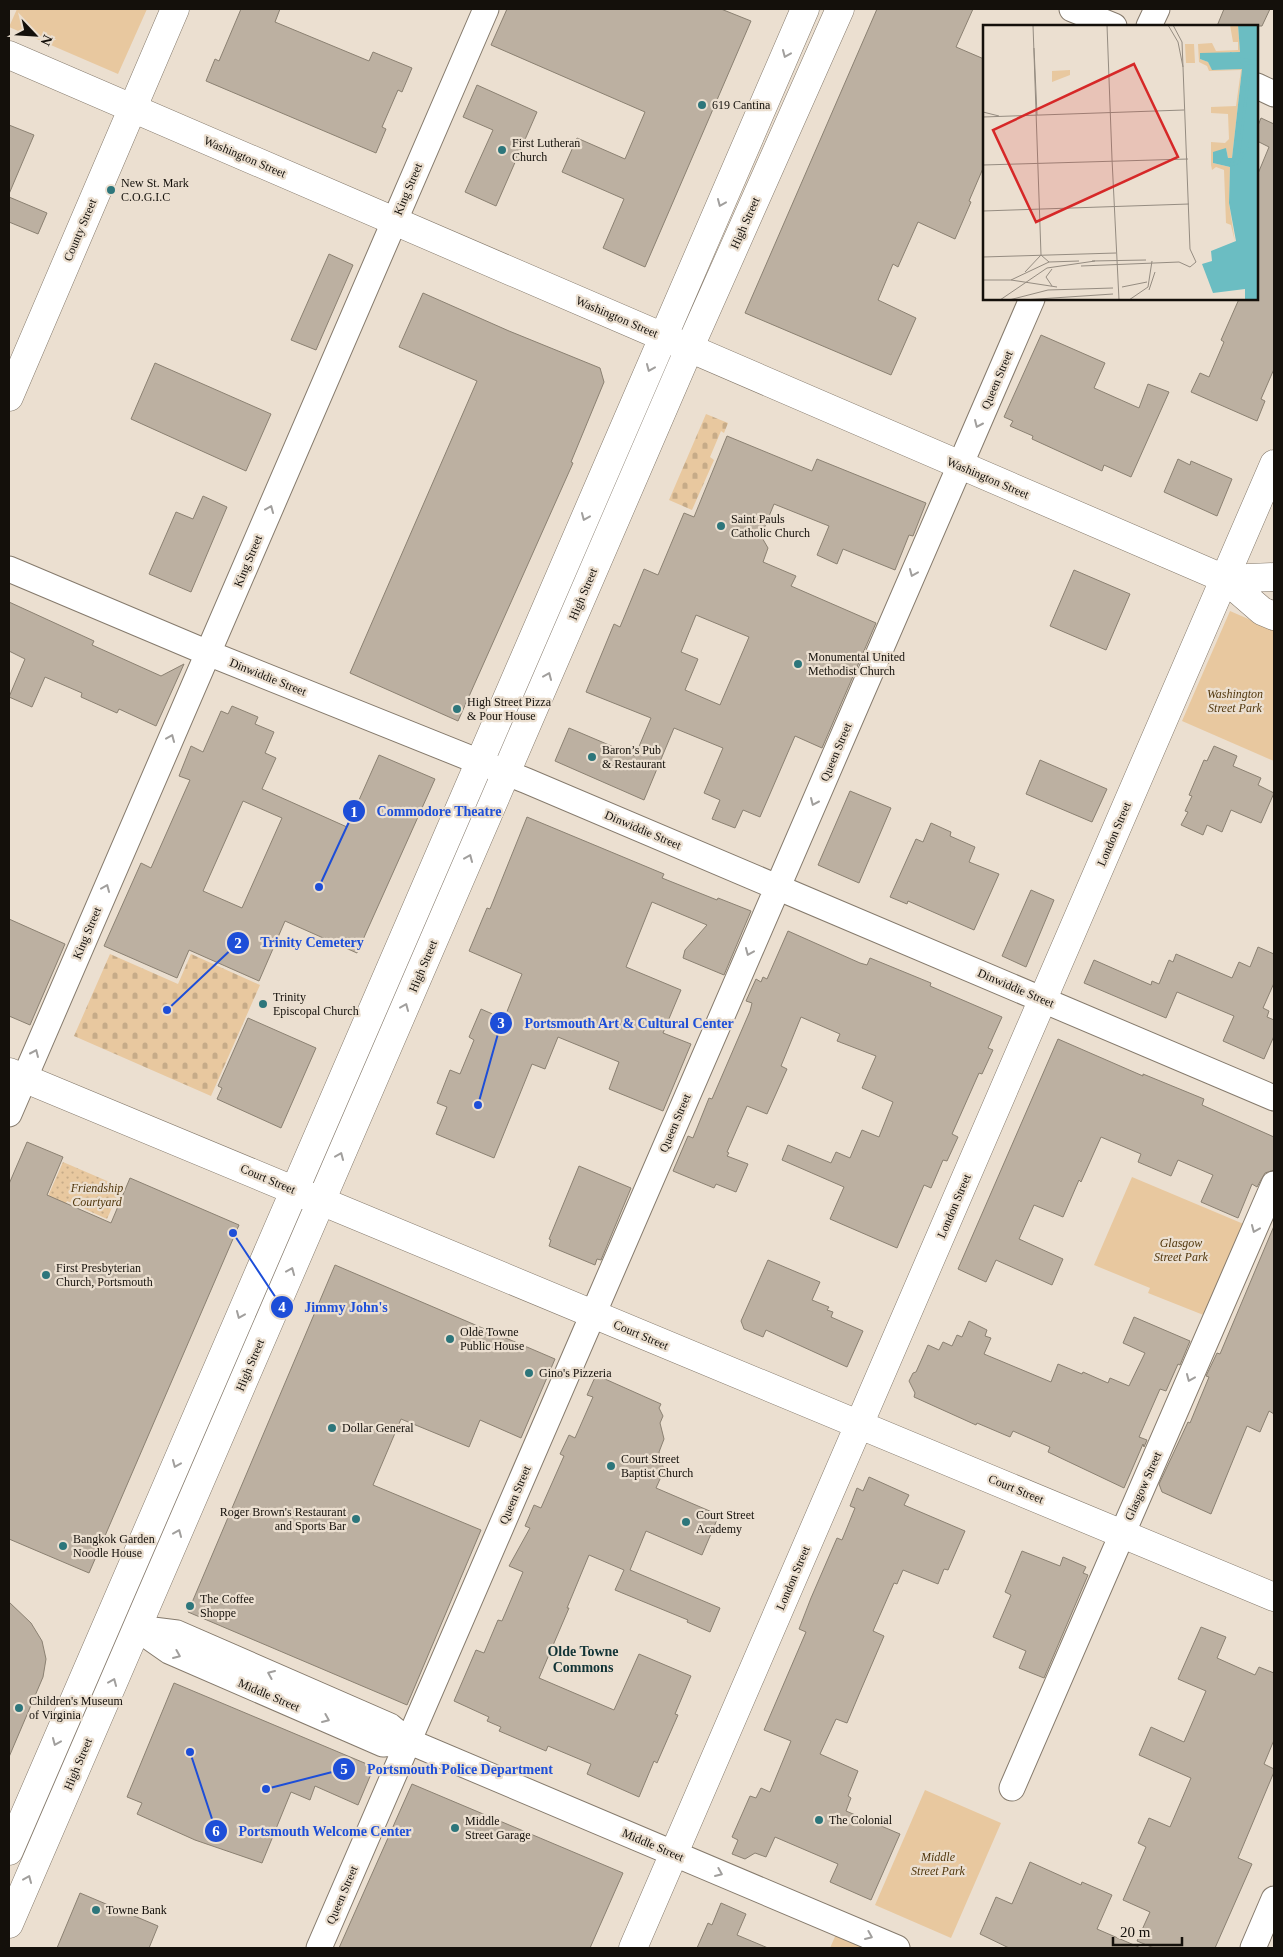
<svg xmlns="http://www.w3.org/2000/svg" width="1283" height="1957" font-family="Georgia,serif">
	<defs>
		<pattern id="cemetery-stones" width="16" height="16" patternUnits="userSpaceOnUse" patternTransform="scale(1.25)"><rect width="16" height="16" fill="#e8c89f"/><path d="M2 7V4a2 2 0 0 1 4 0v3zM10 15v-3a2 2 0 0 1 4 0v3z" fill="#c6ab88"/></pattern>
		<pattern id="garden-dots" width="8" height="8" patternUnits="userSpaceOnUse" patternTransform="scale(1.25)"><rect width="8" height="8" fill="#e8c89f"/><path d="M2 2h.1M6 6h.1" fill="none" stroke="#c6ab88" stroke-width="1.8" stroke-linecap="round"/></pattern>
	</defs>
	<rect width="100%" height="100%" fill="#ebdfd0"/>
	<path fill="url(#cemetery-stones)" d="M706 414 728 423 724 433 721 431 710 457 714 460 692 510 669 500Z
		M110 954 178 984 191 954 260 985 211 1096 74 1036Z"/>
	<path fill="#e8c89f" d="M17 9H147L118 74 9 27Z
		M1230 611 1274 630V761L1182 721Z
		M1132 1177 1246 1225 1206 1316 1148 1293 1150 1288 1094 1265Z
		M925 1790 1001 1823 951 1938 875 1905Z
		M837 1932 874 1948H830Z"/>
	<path fill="url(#garden-dots)" d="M63 1162 121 1187 107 1219 67 1201 56 1226 38 1219Z"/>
	<path fill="#bcb0a1" stroke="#8b8172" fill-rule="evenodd" d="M241 9H280L275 22 369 61 373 52 412 68 402 92 398 90 382 127 386 129 376 153 206 81 215 59 219 61Z
		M507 9H721L751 21 645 267 603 248 624 199 562 172 577 138 625 159 645 112 491 45Z
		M877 9H973L956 47 984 59V166L969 201 971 202 955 239 918 222 898 267 893 264 878 300 916 318 891 375 745 313Z
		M1224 9H1270L1262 26H1217Z
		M477 85 537 112 496 206 465 192 493 130 463 117Z
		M1261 118 1274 124V369L1261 399 1265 401 1257 421 1191 392 1200 373 1209 377 1224 342 1221 340 1239 299H1257V176L1269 147 1257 141V128Z
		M9 125 34 135 9 194Z
		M9 197 47 213 38 234 9 222Z
		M329 254 353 265 316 350 291 340Z
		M423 293 509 331 600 368 604 382 571 462 573 463 458 721 350 673 477 381 399 347Z
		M1041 335 1105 363 1094 388 1139 408 1148 384 1169 392 1131 477 1104 465 1102 471 1032 439 1033 436 1010 426 1013 421 1004 417Z
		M155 363 271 414 246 471 131 419Z
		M727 436 812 471 817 459 926 503 913 536 909 535 895 570 843 549 837 564 817 555 829 526 774 504 761 536 768 548 763 562 796 576 791 586 876 623 822 748 795 736 760 817 743 810 735 828 712 819 720 800 704 793 723 748 674 728 644 800 555 761 569 728 635 756 651 718 586 692 614 624 620 627 644 569 658 575 684 513 694 517ZM696 615 749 637 720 705 685 690 698 659 681 652Z
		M1178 459 1190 465 1191 461 1232 479 1217 516 1164 492Z
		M203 496 227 507 191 592 149 574 176 512 193 519Z
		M1074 570 1130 594 1106 650 1050 626Z
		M9 602 94 641 92 645 161 676 184 664 156 726 119 709 117 713 81 697 82 693 45 677 32 707 9 697 25 659 9 651Z
		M232 706 258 717 255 724 274 732 265 753 276 758 262 789 347 827 379 755 435 779 357 953 285 921 259 981 189 950 177 978 104 946 141 863 151 868 190 780 179 776 191 746 203 752 221 711 228 714ZM243 801 282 818 242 908 203 891Z
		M1214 746 1237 756 1233 766 1261 778 1258 785 1274 793 1261 823 1231 810 1222 832 1207 825 1203 835 1181 825 1188 812 1185 811 1192 796 1189 795 1204 760 1207 761Z
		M1040 760 1107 789 1092 822 1026 794Z
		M850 791 891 808 859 883 818 865Z
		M527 817 664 874 662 878 717 900 718 898 751 911 724 975 683 958 685 950 707 925 652 902 626 967 681 990 663 1033 691 1044 663 1111 609 1089 619 1062 558 1037 545 1069 532 1064 494 1158 436 1134 447 1107 437 1103 450 1070 460 1074 474 1040 469 1037 481 1009 504 1019 522 974 469 951 487 908 490 909Z
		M931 823 951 832 950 836 975 847 969 862 999 874 974 930 908 901 907 904 890 897 916 839 923 842Z
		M1031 890 1054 900 1026 967 1002 956Z
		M9 919 65 944 30 1025 9 1016Z
		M788 931 860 963 867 965 870 958 931 983 930 986 1002 1017 988 1048 993 1050 982 1074 979 1073 952 1134 958 1137 947 1161 943 1160 931 1188 924 1185 897 1248 830 1219 844 1187 782 1160 788 1145 831 1163 836 1152 850 1158 862 1130 879 1137 893 1102 862 1088 876 1056 837 1041 840 1034 801 1017 781 1066 787 1069 767 1114 747 1106 727 1152 729 1153 727 1156 748 1164 736 1192 716 1184 714 1188 673 1171 688 1136 693 1138 709 1098 712 1099 750 1011 752 1003 746 1001 756 979 761 982 763 977 767 979Z
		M1258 947 1274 954V983L1263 1008 1269 1011 1267 1017 1274 1020V1036L1264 1059 1223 1041 1234 1016 1177 992 1166 1018 1084 983 1094 960 1151 985 1152 981 1159 984 1169 960 1173 962 1176 954 1232 978 1239 962 1250 967Z
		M248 1018 316 1048 281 1128 217 1099 222 1088 218 1086Z
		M1058 1039 1143 1076V1074L1204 1099 1202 1105 1274 1137V1170L1265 1173 1257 1187 1252 1184 1238 1218 1201 1202 1213 1175 1178 1160 1171 1176 1138 1162 1141 1154 1101 1137 1081 1182 1079 1180 1063 1217 1034 1205 1019 1239 1063 1259 1052 1285 996 1260 986 1282 958 1269Z
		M27 1142 63 1157 47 1195 111 1223 130 1178 239 1225 89 1573 9 1539V1184Z
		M579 1166 631 1188 601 1260 597 1259 595 1265 549 1246 551 1240 549 1239Z
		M1274 1226V1414L1269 1411 1260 1432 1247 1426 1211 1514 1162 1492 1159 1484 1188 1422 1190 1423 1209 1377 1206 1376 1217 1353 1220 1354Z
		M768 1260 820 1282 812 1300 829 1307 827 1310 833 1312 831 1317 863 1331 847 1367 766 1330 763 1337 744 1329 741 1321Z
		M335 1265 555 1359 521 1438 480 1420 469 1447 401 1419 373 1485 481 1530 407 1705 188 1612Z
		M1134 1317 1190 1341 1180 1365 1178 1364 1166 1391 1160 1389 1139 1437 1147 1440 1144 1447 1143 1444 1124 1488 1048 1452 1050 1447 1013 1431 1010 1437 977 1423 976 1425 914 1397 915 1393 909 1381 913 1373 916 1372 928 1345 939 1350 943 1342 952 1346 957 1335 962 1337 969 1321 987 1330 985 1336 991 1338 984 1354 1051 1382 1058 1364 1082 1374 1083 1372 1108 1383 1110 1378 1129 1386 1145 1353 1123 1343Z
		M596 1375 661 1404 659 1408 663 1416 660 1423 664 1439 659 1452 664 1470 656 1488 719 1515 702 1555 646 1531 630 1570 720 1608 710 1632 687 1622 688 1620 615 1590 624 1570 589 1555 567 1608H569L539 1678 614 1710 639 1654 691 1676 675 1714 678 1715 657 1763 654 1761 639 1797 587 1774 591 1764 548 1746 546 1751 499 1731 501 1727 487 1721 489 1717 454 1701 476 1650 484 1653 498 1620 502 1621 523 1572 509 1566 530 1528 525 1526 534 1505 541 1508 564 1456 560 1454 569 1435 575 1438 593 1397 587 1395Z
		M869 1477 909 1495 904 1505 965 1531 948 1570 944 1569 938 1584 903 1570 897 1584 894 1583 873 1631 884 1636 860 1692 847 1723 836 1719 820 1754 858 1771 848 1796 851 1798 846 1811 900 1834 871 1900 830 1882 838 1864 775 1837 766 1857 755 1853 745 1859 732 1854 738 1840 732 1837 750 1796 756 1798 761 1788 770 1792 791 1741 764 1730 806 1632 799 1629 811 1598 837 1538 842 1540 855 1508 850 1506 857 1488 863 1491Z
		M1022 1551 1060 1566 1063 1557 1086 1567 1083 1573 1088 1575 1044 1678 1019 1668 1026 1651 993 1637 1011 1595 1005 1592Z
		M9 1602 31 1623 42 1641 46 1659 43 1677 9 1757Z
		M1201 1627 1226 1637 1217 1658 1255 1675 1259 1667 1274 1673V1740L1264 1764 1274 1769V1772L1238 1858 1252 1864 1215 1948H1154L1137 1941 1150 1912 1123 1900 1146 1847 1138 1843 1149 1818 1170 1827 1191 1778 1139 1755 1151 1727 1184 1742 1206 1691 1178 1679Z
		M174 1683 374 1767 358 1805 315 1786 310 1800 291 1792 262 1863 195 1840 137 1814 142 1803 127 1797Z
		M412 1784 623 1873 590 1948H339Z
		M1030 1862 1081 1885 1082 1882 1112 1895 1097 1929 1141 1948H1009L980 1934 996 1897 1012 1904Z
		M80 1893 158 1926 149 1948H57Z
		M721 1903 746 1914 737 1935 768 1948H697L708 1923 712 1925Z"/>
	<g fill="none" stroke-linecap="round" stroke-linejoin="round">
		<defs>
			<path id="minor" d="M1072 9 1114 26
				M1149 26 1157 9
				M1257 86 1274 94
				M9 569 208 653 527 781 1274 1098
				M9 1114 486 9
				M137 1628 177 1633 390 1726 408 1741 897 1948
				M139 1630 169 1651 383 1744 408 1741
				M1012 1788 1274 1184
				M319 1948 1032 299
				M1253 1948 1274 1899"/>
			<path id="tertiary" d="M9 55 1225 579 1262 611 1274 616
				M9 397 175 9
				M1225 579 1274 577
				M321 1201 1274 1597
				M633 1948 1274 464"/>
			<path id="secondary" d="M9 1072 310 1197
				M9 1851 805 9
				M9 1924 689 349 840 9"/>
		</defs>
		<use href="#minor" stroke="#857a6c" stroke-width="27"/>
		<use href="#tertiary" stroke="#857a6c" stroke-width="29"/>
		<use href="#secondary" stroke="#857a6c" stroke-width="29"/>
		<use href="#minor" stroke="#fff" stroke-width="25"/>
		<use href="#tertiary" stroke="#fff" stroke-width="28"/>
		<use href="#secondary" stroke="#fff" stroke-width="28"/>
	</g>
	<defs><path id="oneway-chevron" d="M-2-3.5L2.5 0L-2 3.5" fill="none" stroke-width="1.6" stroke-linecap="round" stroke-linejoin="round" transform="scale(1.25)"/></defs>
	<g stroke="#a19f9d">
		<use href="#oneway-chevron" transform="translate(786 54) rotate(113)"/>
		<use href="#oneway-chevron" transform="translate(721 203) rotate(113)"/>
		<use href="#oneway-chevron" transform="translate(650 368) rotate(113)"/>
		<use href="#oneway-chevron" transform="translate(978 424) rotate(114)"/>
		<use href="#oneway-chevron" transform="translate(270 509) rotate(-67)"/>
		<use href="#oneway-chevron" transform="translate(585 517) rotate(113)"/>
		<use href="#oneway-chevron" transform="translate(913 573) rotate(113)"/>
		<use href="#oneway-chevron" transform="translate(548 676) rotate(-67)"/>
		<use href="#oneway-chevron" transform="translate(171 738) rotate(-67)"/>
		<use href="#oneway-chevron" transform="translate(814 802) rotate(114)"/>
		<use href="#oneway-chevron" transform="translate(469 858) rotate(-67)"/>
		<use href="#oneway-chevron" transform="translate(106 888) rotate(-67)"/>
		<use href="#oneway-chevron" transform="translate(749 952) rotate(113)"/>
		<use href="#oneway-chevron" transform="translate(405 1007) rotate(-67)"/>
		<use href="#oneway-chevron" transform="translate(35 1053) rotate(-66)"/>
		<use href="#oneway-chevron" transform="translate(340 1156) rotate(-67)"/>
		<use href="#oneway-chevron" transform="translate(1255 1229) rotate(113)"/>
		<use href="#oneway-chevron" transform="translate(291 1271) rotate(-67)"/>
		<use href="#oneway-chevron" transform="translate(240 1315) rotate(113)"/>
		<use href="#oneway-chevron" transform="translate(1190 1378) rotate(113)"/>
		<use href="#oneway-chevron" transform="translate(176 1464) rotate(113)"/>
		<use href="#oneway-chevron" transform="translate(178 1533) rotate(-67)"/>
		<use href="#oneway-chevron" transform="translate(177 1655) rotate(23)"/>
		<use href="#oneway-chevron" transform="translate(271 1674) rotate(-157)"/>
		<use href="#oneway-chevron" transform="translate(113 1682) rotate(-67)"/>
		<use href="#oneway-chevron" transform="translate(326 1719) rotate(23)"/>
		<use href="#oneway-chevron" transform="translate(56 1742) rotate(113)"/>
		<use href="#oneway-chevron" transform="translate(719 1873) rotate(23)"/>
		<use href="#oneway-chevron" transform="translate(28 1879) rotate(-67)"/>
		<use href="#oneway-chevron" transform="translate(869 1936) rotate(23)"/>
	</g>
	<g fill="#2d767b" stroke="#ebdfd0" stroke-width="2">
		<circle cx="702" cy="105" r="5"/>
		<circle cx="502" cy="150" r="5"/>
		<circle cx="111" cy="190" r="5"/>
		<circle cx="721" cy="526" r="5"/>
		<circle cx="798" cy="664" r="5"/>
		<circle cx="457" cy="709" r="5"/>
		<circle cx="592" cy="757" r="5"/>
		<circle cx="263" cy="1004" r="5"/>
		<circle cx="46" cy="1275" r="5"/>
		<circle cx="450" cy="1339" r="5"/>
		<circle cx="529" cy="1373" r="5"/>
		<circle cx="332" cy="1428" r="5"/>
		<circle cx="611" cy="1466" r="5"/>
		<circle cx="356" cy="1519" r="5"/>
		<circle cx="686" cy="1522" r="5"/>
		<circle cx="63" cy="1546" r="5"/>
		<circle cx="190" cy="1606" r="5"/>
		<circle cx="19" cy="1708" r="5"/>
		<circle cx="819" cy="1820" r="5"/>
		<circle cx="455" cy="1828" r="5"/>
		<circle cx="96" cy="1910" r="5"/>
	</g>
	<g text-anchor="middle" stroke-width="4.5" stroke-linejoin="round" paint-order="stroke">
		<g font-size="12" fill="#14100b" stroke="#ebdfd0" text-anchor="start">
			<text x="712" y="109">619 Cantina</text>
			<text x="512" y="147">First Lutheran<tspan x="512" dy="14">Church</tspan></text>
			<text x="121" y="187">New St. Mark<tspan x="121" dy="14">C.O.G.I.C</tspan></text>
			<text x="731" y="523">Saint Pauls<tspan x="731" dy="14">Catholic Church</tspan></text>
			<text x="808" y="661">Monumental United<tspan x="808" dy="14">Methodist Church</tspan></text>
			<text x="467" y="706">High Street Pizza<tspan x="467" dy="14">&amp; Pour House</tspan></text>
			<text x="602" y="754">Baron’s Pub<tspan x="602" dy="14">&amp; Restaurant</tspan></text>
			<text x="273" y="1001">Trinity<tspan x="273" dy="14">Episcopal Church</tspan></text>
			<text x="56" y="1272">First Presbyterian<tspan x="56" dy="14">Church, Portsmouth</tspan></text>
			<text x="460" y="1336">Olde Towne<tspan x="460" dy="14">Public House</tspan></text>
			<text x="539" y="1377">Gino's Pizzeria</text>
			<text x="342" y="1432">Dollar General</text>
			<text x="621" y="1463">Court Street<tspan x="621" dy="14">Baptist Church</tspan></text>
			<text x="346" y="1516" text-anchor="end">Roger Brown's Restaurant<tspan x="346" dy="14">and Sports Bar</tspan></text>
			<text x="696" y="1519">Court Street<tspan x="696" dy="14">Academy</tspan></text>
			<text x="73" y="1543">Bangkok Garden<tspan x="73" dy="14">Noodle House</tspan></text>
			<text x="200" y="1603">The Coffee<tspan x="200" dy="14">Shoppe</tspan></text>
			<text x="29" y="1705">Children's Museum<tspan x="29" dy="14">of Virginia</tspan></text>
			<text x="829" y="1824">The Colonial</text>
			<text x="465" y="1825">Middle<tspan x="465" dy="14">Street Garage</tspan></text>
			<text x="106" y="1914">Towne Bank</text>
		</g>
		<g font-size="12" fill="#14100b" stroke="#ebdfd0">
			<text transform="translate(245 157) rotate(23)" y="4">Washington Street</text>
			<text transform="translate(408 189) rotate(-67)" y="4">King Street</text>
			<text transform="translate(745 223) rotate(-66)" y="4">High Street</text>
			<text transform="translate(80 230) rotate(-67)" y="4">County Street</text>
			<text transform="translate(617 317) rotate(23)" y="4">Washington Street</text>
			<text transform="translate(997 380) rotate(-67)" y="4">Queen Street</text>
			<text transform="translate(988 478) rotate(23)" y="4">Washington Street</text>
			<text transform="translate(248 561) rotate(-67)" y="4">King Street</text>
			<text transform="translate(583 594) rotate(-67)" y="4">High Street</text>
			<text transform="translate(268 677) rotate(22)" y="4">Dinwiddie Street</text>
			<text transform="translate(836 752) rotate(-67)" y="4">Queen Street</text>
			<text transform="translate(643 830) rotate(23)" y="4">Dinwiddie Street</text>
			<text transform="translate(1114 834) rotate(-67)" y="4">London Street</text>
			<text transform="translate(87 933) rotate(-67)" y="4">King Street</text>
			<text transform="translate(423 966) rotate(-67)" y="4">High Street</text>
			<text transform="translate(1016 988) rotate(23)" y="4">Dinwiddie Street</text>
			<text transform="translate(675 1123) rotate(-67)" y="4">Queen Street</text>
			<text transform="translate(268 1179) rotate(23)" y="4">Court Street</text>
			<text transform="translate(954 1206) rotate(-67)" y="4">London Street</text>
			<text transform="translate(641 1335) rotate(23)" y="4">Court Street</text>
			<text transform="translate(250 1365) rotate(-67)" y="4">High Street</text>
			<text transform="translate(1143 1486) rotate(-66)" y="4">Glasgow Street</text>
			<text transform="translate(1016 1489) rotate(22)" y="4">Court Street</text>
			<text transform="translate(515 1495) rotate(-67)" y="4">Queen Street</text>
			<text transform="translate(793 1578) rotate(-67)" y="4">London Street</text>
			<text transform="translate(269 1695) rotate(23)" y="4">Middle Street</text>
			<text transform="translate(78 1764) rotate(-67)" y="4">High Street</text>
			<text transform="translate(653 1845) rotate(23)" y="4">Middle Street</text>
			<text transform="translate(342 1895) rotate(-67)" y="4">Queen Street</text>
		</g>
		<g font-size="12" font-style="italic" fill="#51370d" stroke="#ebdfd0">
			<text x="1235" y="698">Washington<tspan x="1235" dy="14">Street Park</tspan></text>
			<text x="97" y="1192">Friendship<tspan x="97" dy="14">Courtyard</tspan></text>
			<text x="1181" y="1247">Glasgow<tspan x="1181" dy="14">Street Park</tspan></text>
			<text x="938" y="1861">Middle<tspan x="938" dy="14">Street Park</tspan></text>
		</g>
		<g font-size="14" font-weight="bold" fill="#103336" stroke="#ebdfd0">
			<text x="583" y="1656">Olde Towne<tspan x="583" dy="16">Commons</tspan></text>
		</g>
	</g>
	<g transform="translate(983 25)">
		<rect width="275" height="275" fill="#ebdfd0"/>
		<path d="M247 0H255L257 27 217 29V34L225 37 230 45 259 44 249 133H245L243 123 230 138 247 142 246 178 252 217 248 200 243 198 241 145 233 142 229 145 228 140V117L242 118 246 114 245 89 228 88V82L253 81 258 45 226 46 224 41 216 37 215 19 229 18 233 26 255 25V17H250ZM202 19H211L212 38H203ZM87 45V50L69 57V46Z" fill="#e8c89f"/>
		<path d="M255 0H275V275H262V264L230 268 219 239 229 236 228 226 253 216 246 178 247 142 230 138V127L243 123 245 133H249L259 44 229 45 225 37 217 34V28L257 27Z" fill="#6bbdc2"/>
		<path fill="none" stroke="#6bbdc2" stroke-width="2.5" d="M254 32 262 38 275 39M258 34 275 37M248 140 256 137 273 107 275 94M246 141 256 128 266 49 262 40 247 28"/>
		<path fill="none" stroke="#958c81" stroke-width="1" d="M50 0 58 230 66 237M124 0 129 134M190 0 199 17 200 42M51 23 54 90M0 87 16 91M0 92 201 85M129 134 136 275M0 140 205 134M0 186 206 179M0 232 133 228M109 236 163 235M98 241 196 237 207 242 213 237 207 224 200 42 195 17 185 0M69 244 63 252 69 261M42 247 58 230M0 255H28L66 237 96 236M28 255 74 262M139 262 164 257M166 265 172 247M17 275 64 243 112 236M26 275 65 265 130 263M40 275 130 269M146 275 165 262 169 236"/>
		<path fill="#d62828" fill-opacity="0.15" stroke="#d62828" stroke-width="2.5" d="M151 39 195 132 53 197 10 105Z"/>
		<rect width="275" height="275" fill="none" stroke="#14100b" stroke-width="2.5"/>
	</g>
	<path fill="none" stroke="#1d4ed8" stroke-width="2" d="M319 887L354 811M167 1010L238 943M478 1105L501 1023M233 1233L282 1307M266 1789L344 1769M190 1752L216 1831"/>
	<g fill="#1d4ed8" stroke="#ebdfd0" stroke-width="2">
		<circle cx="319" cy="887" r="5"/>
		<circle cx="167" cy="1010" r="5"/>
		<circle cx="478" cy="1105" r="5"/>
		<circle cx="233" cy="1233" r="5"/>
		<circle cx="266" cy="1789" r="5"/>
		<circle cx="190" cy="1752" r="5"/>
		<circle cx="354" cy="811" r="12"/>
		<circle cx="238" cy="943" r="12"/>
		<circle cx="501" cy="1023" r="12"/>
		<circle cx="282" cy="1307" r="12"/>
		<circle cx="344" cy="1769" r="12"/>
		<circle cx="216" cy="1831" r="12"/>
	</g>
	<g font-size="15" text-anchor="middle" font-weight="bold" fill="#fff">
		<text x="354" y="817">1</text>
		<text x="238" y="948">2</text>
		<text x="501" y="1028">3</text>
		<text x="282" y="1312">4</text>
		<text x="344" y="1774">5</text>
		<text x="216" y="1836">6</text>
	</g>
	<g font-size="14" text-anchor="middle" font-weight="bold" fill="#1d4ed8" stroke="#ebdfd0" stroke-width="4.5" stroke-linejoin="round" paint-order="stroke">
		<text x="439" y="816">Commodore Theatre</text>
		<text x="312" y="947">Trinity Cemetery</text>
		<text x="629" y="1028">Portsmouth Art &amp; Cultural Center</text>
		<text x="346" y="1312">Jimmy John's</text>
		<text x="460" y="1774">Portsmouth Police Department</text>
		<text x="325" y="1836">Portsmouth Welcome Center</text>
	</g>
	<rect width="1283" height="1957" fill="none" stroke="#14100b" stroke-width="20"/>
	<g transform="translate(35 35) rotate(115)" stroke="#ebdfd0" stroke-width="4" paint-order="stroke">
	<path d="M0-4L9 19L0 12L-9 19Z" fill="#14100b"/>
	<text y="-8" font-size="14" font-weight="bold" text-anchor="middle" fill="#14100b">N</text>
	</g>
	<path d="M1113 1937v8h69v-8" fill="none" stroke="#14100b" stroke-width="2.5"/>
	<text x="1120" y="1937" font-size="15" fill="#14100b" stroke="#ebdfd0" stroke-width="4" paint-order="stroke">20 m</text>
</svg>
